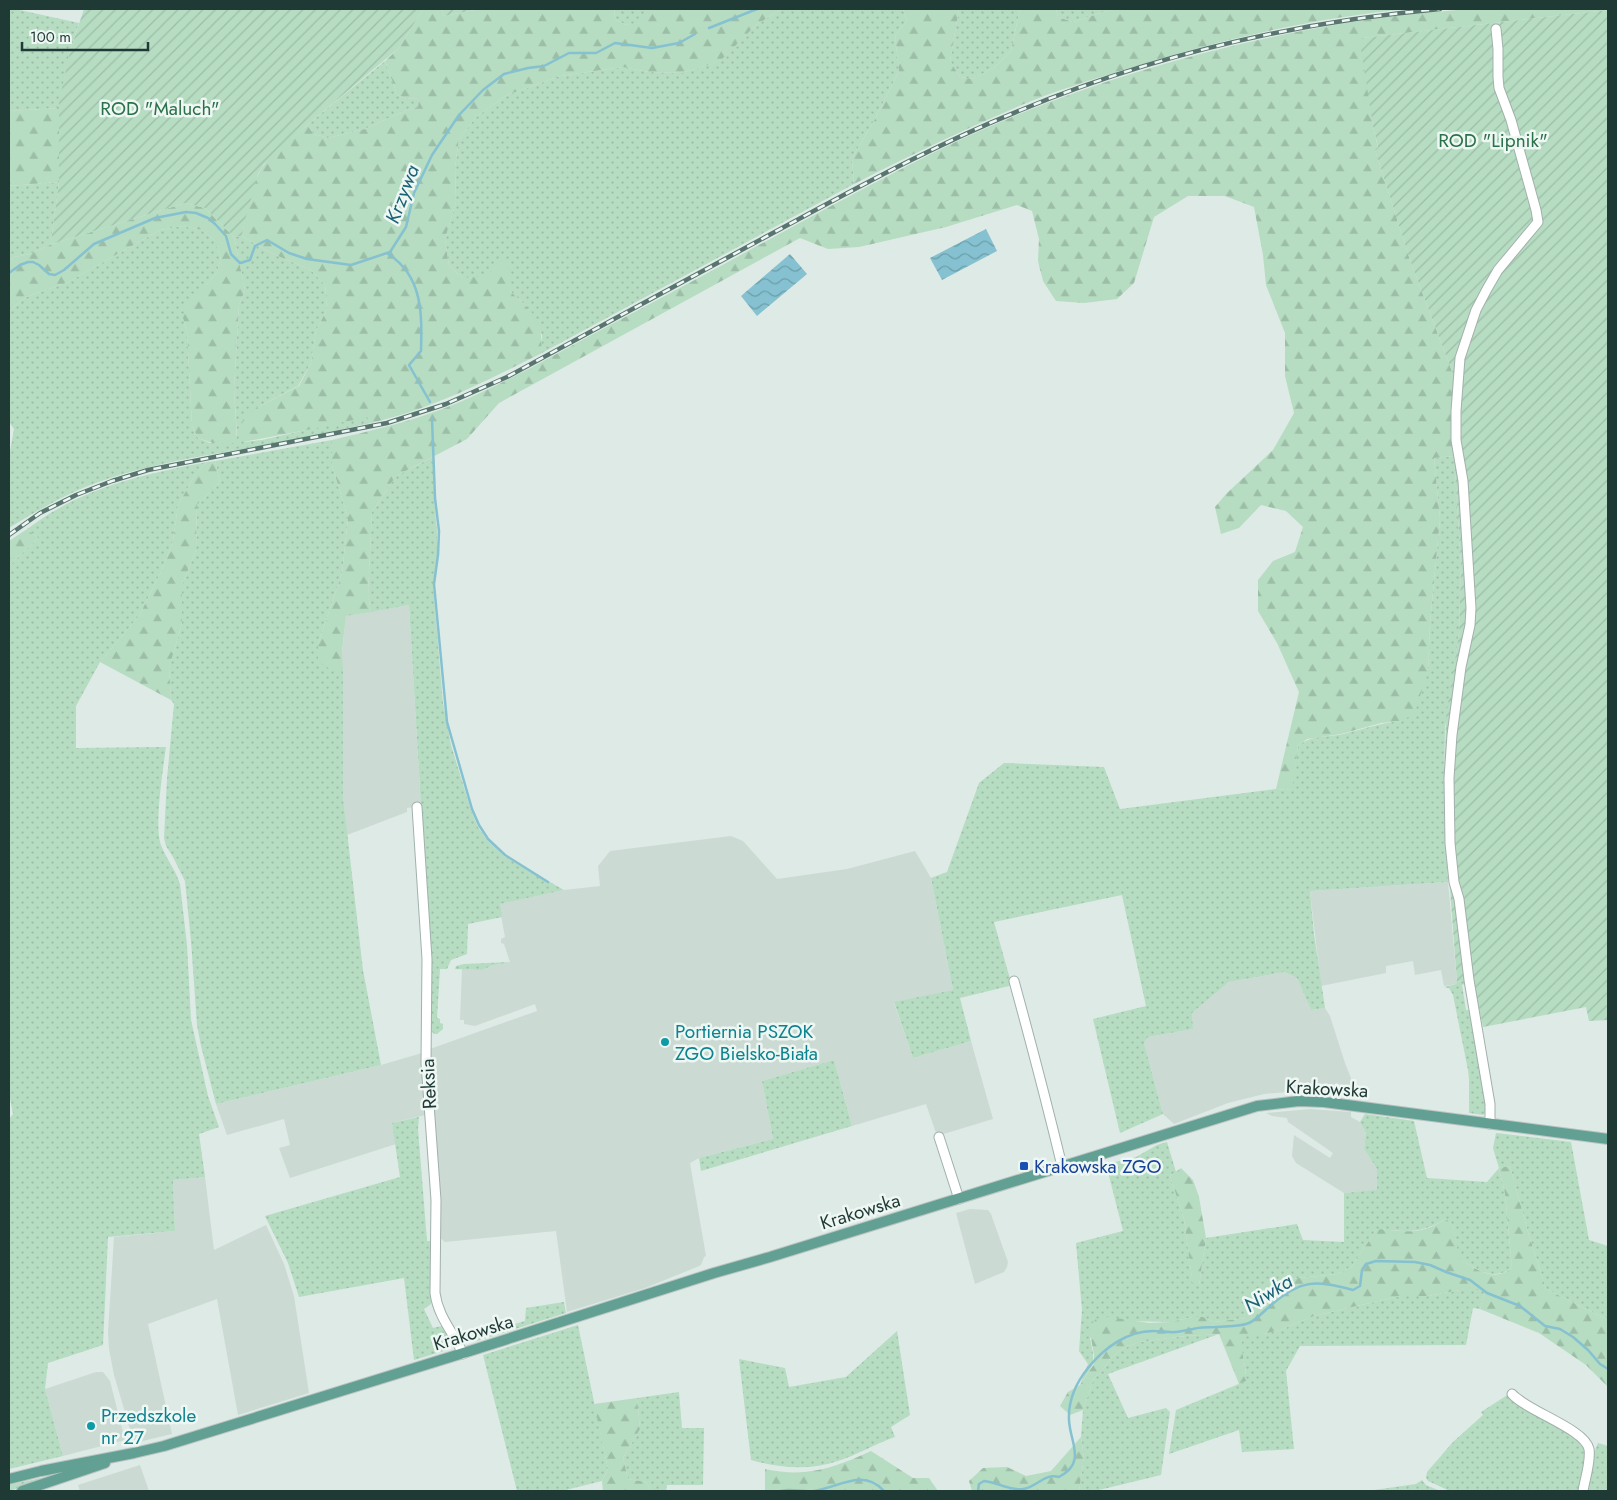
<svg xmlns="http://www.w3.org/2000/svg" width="1617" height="1500" font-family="Jost,sans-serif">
	<defs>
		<pattern id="grass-dots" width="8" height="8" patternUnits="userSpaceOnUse" patternTransform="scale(1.25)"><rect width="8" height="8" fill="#b6dcc2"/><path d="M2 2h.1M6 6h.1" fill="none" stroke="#9cbea7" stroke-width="1.8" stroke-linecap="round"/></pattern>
		<pattern id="forest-firs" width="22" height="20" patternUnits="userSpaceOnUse" patternTransform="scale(1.25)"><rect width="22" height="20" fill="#b6dcc2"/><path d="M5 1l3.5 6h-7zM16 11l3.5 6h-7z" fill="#9cbea7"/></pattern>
		<pattern id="garden-furrows" width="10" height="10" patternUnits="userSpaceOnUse" patternTransform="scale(1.25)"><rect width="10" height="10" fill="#b6dcc2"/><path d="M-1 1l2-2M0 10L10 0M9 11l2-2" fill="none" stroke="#9cbea7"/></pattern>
		<pattern id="water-waves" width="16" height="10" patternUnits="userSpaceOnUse" patternTransform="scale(1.25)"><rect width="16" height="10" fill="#85c1d0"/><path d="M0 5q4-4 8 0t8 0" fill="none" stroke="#6c9eaa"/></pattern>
	</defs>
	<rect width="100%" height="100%" fill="#deeae5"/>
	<path fill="#ccdad4" d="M409 605 421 806 407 808V812L347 835 343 797 342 652 346 616Z
		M731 836 743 841 777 879 847 869 915 851 931 878 953 990 894 1003 913 1058 971 1041 993 1119 937 1136 926 1104 852 1126 834 1060 762 1081 773 1139 699 1158 690 1163 706 1256 704 1257 701 1265 697 1267 645 1288 567 1312 556 1231 445 1242 439 1237 430 1049 537 1011 535 1004 475 1026 464 1024V1020H460L462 969 482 970 491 966 510 962 504 944 501 943V939L505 937 499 904 564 890 600 886 598 866 610 851Z
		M1448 882 1457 982 1456 984 1444 986 1441 970 1415 975 1413 961 1386 966V973L1321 986 1310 891Z
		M1284 972 1297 978 1311 1010 1325 1008 1330 1016 1345 1063 1359 1098 1301 1091 1264 1094 1228 1103 1174 1124 1163 1114 1144 1043 1148 1037 1193 1029 1192 1013 1229 982Z
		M422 1053 425 1115 392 1123 396 1144 290 1178 279 1148 290 1145 284 1119 227 1135 216 1104 381 1065Z
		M1310 1109 1351 1112V1117L1360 1122 1366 1133 1364 1149 1377 1169V1191L1344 1193 1296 1163 1292 1156 1294 1135 1330 1158 1333 1153 1288 1122 1287 1118 1272 1116 1266 1113Z
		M205 1177 214 1250 266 1225 284 1264 294 1296 309 1393 238 1415 217 1299 148 1324 172 1434 134 1443 114 1375 109 1349 108 1332 114 1237 175 1231 173 1180Z
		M970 1209 988 1210 991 1214 1008 1262 1007 1267 1004 1272 975 1284 956 1213Z
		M96 1372H103L110 1381 125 1440 63 1456 45 1389Z
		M140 1465 149 1491H80L78 1485Z"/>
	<path fill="url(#grass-dots)" d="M9 9H15L79 23 70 51 59 108 9 111Z
		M615 9H646L640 23 626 25 614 19Z
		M782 9H903L907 21 895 35 899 71 875 119 852 158 854 184 542 353V335L523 303 510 291 503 261 486 277 463 278 449 266 445 239 456 202 455 167 459 139 476 117 507 95 560 76 622 67 649 72 681 73 718 62 756 25Z
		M959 9H1020L1011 51 995 67 973 79 960 77 950 61Z
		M1056 9H1113L1073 22 1058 17Z
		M385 61 397 94 403 98 419 99 418 107 404 111 365 129 328 138 314 134 307 125Z
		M59 182 51 241 52 244 30 254 14 257 9 261V186Z
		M182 226 202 230 214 240 221 257 217 272 206 285 183 318 187 332 192 426 198 438 210 443 237 436 234 388 239 305 245 290 234 237 242 236 273 254 311 270 325 285 327 309 316 331 311 363 298 386 258 407 243 442 262 440 367 416 371 423C337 430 304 438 271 444 212 455 153 462 96 483 65 494 37 511 9 528V457L14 429 9 422V311L26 297 66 283 160 230Z
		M332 440V465L348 518 342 573 318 644 332 670H343V797L363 970 381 1065 216 1104 201 1046 197 1025 191 941 185 881 173 857 166 846 164 838 167 779 174 704 171 700 169 668 182 623V585L196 550 197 505 220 482 215 461Z
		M1454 456 1461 565 1459 634 1445 728 1444 810 1448 882 1310 891 1314 934 1325 1008 1311 1010 1297 978 1284 972 1229 982 1192 1013 1193 1029 1148 1037 1144 1043 1163 1114 1120 1133 1093 1019 1146 1006 1122 895 994 922 1010 979 1013 985 960 998 971 1041 913 1058 894 1002 953 990 931 878 947 872 979 783 1004 763 1104 767 1120 809 1276 789 1291 790 1298 746C1313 734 1325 738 1343 734 1364 729 1379 723 1401 721L1428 672 1430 623 1440 519 1434 458Z
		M433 457 434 497 437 531V556L433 585 443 703 451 745 471 810 478 827 487 840 504 856 564 890 500 904 502 917 468 924 467 954 451 960 447 969H440L437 1018 440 1019V1023L443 1024V1029L437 1034H434L430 1029 432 969 421 806 409 605 371 612 368 595 372 512 396 476Z
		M207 462 195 475 178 505 173 541 161 572 139 616 100 662 76 706V748L166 747C163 769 154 826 161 845 166 859 176 870 180 884L187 945 191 1020 208 1096 219 1127 199 1134 205 1177 173 1180 175 1231 108 1237 103 1345 48 1363 45 1389 63 1456 9 1469V1119L13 1114 9 1094V566L38 538 27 529C36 523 46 515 56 510 102 483 155 472 207 462Z
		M510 962 491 966 482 970 455 969 456 966 464 964Z
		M1467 980 1468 983 1462 985 1466 1010H1472L1487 1101 1486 1112 1483 1115 1469 1113V1079L1468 1070 1453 995 1449 988 1444 987 1456 984 1457 982Z
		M834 1060 852 1126 701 1171 699 1158 773 1139 762 1081Z
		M1365 1114 1414 1121 1427 1178 1487 1182 1499 1168 1493 1148 1496 1133 1571 1142 1589 1240 1608 1246V1320L1546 1289 1528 1232 1510 1166 1499 1168 1505 1194 1512 1268C1492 1282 1477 1269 1458 1258L1453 1225 1446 1219C1418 1235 1407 1231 1377 1229L1351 1267 1337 1274 1289 1279 1277 1291 1246 1318 1214 1322 1203 1317H1192L1171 1322 1131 1321 1090 1338C1096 1364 1094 1364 1080 1385L1088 1364 1079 1351 1082 1310 1076 1243 1123 1231 1106 1164 1136 1157 1157 1145 1167 1142 1176 1172 1170 1176 1184 1219 1193 1285H1199L1206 1238 1297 1224 1303 1240 1344 1242V1193L1377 1190V1169L1364 1149 1366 1133 1360 1122Z
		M419 1117 418 1129 427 1241H431V1304L424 1309 433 1328 442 1326 450 1338 448 1339 450 1345 447 1350 414 1360 404 1278 299 1297 288 1263 265 1216 400 1177 392 1123Z
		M1460 1290H1485L1480 1309 1473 1308 1466 1345 1300 1346 1286 1371 1294 1449 1242 1452 1239 1430 1169 1454 1176 1410 1246 1381C1247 1364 1238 1349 1243 1334H1264L1280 1330 1314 1316 1400 1296H1428Z
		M564 1302 566 1313 474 1342H470L464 1339 525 1321 526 1308Z
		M578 1325 608 1469 602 1481 562 1491H517L483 1355Z
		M897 1331 910 1415 891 1427 895 1437C875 1444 857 1455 838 1461 810 1471 779 1468 751 1460L739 1359 785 1368 789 1387 846 1377Z
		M1219 1334 1108 1374 1128 1418 1166 1408 1170 1412 1161 1475 1095 1491H1079L1084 1458 1081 1437 1083 1410 1094 1378 1102 1371 1110 1359 1122 1349 1139 1342 1186 1336Z
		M679 1392 682 1428H704L703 1485H667L666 1491H651L646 1482 628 1479 623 1458 640 1429 637 1398Z
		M1509 1394 1567 1431 1586 1446 1581 1491H1450L1428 1481 1426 1478 1427 1472 1453 1442 1483 1415 1481 1412Z
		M1598 1443 1608 1446V1491H1586L1592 1457Z
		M59 1474 60 1476 9 1491V1485Z
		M1422 1480 1426 1485 1440 1491H1367L1416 1484Z"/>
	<path fill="url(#forest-firs)" d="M423 9H441L444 16 480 9H615L614 19 626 25 640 22 646 9H782L756 25 719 62 681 73 649 72 622 67 560 76 507 95 476 117 459 139 455 167 456 202 445 239 449 266 463 278 486 276 503 261 511 269 510 291C535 315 542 317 542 353 486 381 432 409 371 423L367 417 312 429 243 442 241 434 243 418 258 407 299 386 311 363 316 331 327 309 325 285 311 270 273 254 242 236C245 217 252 180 264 165 273 152 294 137 307 125L314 134 328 138 365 129 404 111 418 107 419 99 403 98 397 94 385 61 399 48Z
		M903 9H959L950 61 960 77 973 79 995 67 1011 51 1020 9H1056L1058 17 1073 22 1113 9H1408C1311 18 1215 41 1123 70 1088 81 1052 92 1019 106 963 130 908 156 854 184L852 158 875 119 899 71 895 35 907 21Z
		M1470 9H1608V10L1362 38 1373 126 1378 148 1375 150 1410 260 1456 382 1452 417 1454 456 1434 458 1440 519 1430 623 1428 672 1414 714 1401 721 1381 723 1341 734 1307 739 1298 746 1292 790 1276 789 1299 692 1277 643 1258 611V580L1273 561 1295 552 1303 527 1286 511 1261 505 1239 528 1221 534 1215 507 1226 494 1273 450 1294 413 1285 376V333L1266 285 1263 255 1254 207 1225 196H1188L1154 217 1134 283 1117 299 1084 303 1056 301 1043 281 1038 261 1039 239 1032 211 1017 205 946 227 859 247 828 249 800 238 499 403 467 439 396 476 372 512 368 595 371 612 346 616 342 651 343 670H332L323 665 318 658V644L342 573 348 518 332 465V440C370 431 408 422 445 408 500 387 557 353 610 325 710 273 808 217 909 165 1051 91 1208 44 1365 20 1400 14 1435 12 1470 9Z
		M59 108V182L9 186V111Z
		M185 203 205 208 234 237 245 290 239 305 234 388 237 442C224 446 210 443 198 438L192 426 187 332 183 318 186 301 206 285 217 272 221 257 214 240 202 230 182 226 160 230 66 283 26 297 9 311V261L14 257 30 254 52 244Z
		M215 461 220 482 197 505 196 550 182 585V623L169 668 171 700 100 662 139 616 161 572 173 541 178 505 195 475 207 462Z
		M27 529 38 538 9 566V541Z
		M1510 1166 1528 1232 1546 1289 1608 1320V1387L1586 1365 1539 1333 1480 1309 1485 1290H1460L1428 1296H1400L1314 1316 1280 1330 1264 1334H1244C1238 1349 1247 1365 1246 1381L1239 1384 1219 1334 1186 1336 1139 1342 1122 1349 1110 1359 1102 1371 1094 1378 1083 1410 1070 1415 1060 1406 1068 1392 1080 1385 1094 1364V1355L1089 1327 1096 1319 1109 1317 1149 1323 1171 1322 1192 1317H1203L1214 1322 1246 1318 1277 1291 1289 1279 1337 1274 1351 1267 1377 1229C1407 1231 1419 1236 1446 1219L1453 1225 1459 1258C1476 1269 1493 1283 1512 1268L1505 1194 1499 1168Z
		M1181 1168 1193 1180 1199 1197 1206 1238 1199 1285 1193 1286 1184 1219 1170 1176Z
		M637 1398 640 1429 623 1458 628 1479 646 1482 651 1491H603L602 1481 608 1469 594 1404Z
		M1081 1437 1084 1458 1079 1491H972L969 1481 983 1468 1007 1467 1026 1476 1051 1471Z
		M871 1451 913 1478H929L938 1491H765V1469C806 1478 834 1468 871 1451Z"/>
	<path fill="url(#garden-furrows)" d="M84 9H423L399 48 307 125 264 164 258 174 245 220 242 236 234 237 205 208 185 203 52 244 51 241 59 182V102L70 51Z
		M441 9H480L444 16Z
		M1608 10V1020L1589 1021 1586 1007 1483 1027 1473 979 1457 982 1444 810 1446 717 1459 634 1461 565 1453 442 1456 382 1410 260 1375 150 1378 147 1373 126 1361 49 1362 38Z"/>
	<path fill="url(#water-waves)" d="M986 229 997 251 942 280 930 258Z
		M790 254 807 274 757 316 741 296Z"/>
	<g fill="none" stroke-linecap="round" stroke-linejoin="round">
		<path stroke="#85c1d0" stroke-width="2.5" d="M709 28 757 9
			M388 254C423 276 422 314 421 351L409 365 430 402
			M9 273 20 265 28 262H33L39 265 49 274 55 275 64 270 94 244 155 218 186 212 196 213 208 218 215 224 226 236 231 254 240 263 250 260 255 246 267 240 289 253 307 259 351 265 390 252 406 227 414 193 432 155 459 115 483 90 504 74 528 68 544 66 569 53H596L615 43 652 48 679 43 695 34
			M432 419 435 498 439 531 438 555 434 584 447 722 472 809 479 825 488 839 505 855 548 882
			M781 1491 788 1490 806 1491
			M814 1491C840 1487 863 1468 884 1491
			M978 1491 979 1484 984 1481C997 1482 1010 1491 1023 1489 1037 1487 1044 1473 1059 1477 1087 1462 1070 1443 1069 1420 1068 1401 1076 1383 1088 1368 1104 1348 1128 1330 1155 1331 1160 1331 1165 1332 1170 1332 1178 1333 1185 1330 1193 1329 1200 1327 1208 1327 1215 1327 1225 1326 1240 1327 1249 1323 1256 1320 1264 1311 1270 1306 1301 1279 1315 1280 1353 1290L1360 1286 1362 1270 1366 1264 1376 1261 1415 1262 1430 1265 1446 1272 1470 1280 1487 1293 1520 1306 1545 1326 1560 1329 1573 1337 1588 1350 1600 1364 1608 1369"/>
		<defs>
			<path id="minor" d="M417 807 427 959 426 1063 436 1200 435 1293C438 1317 454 1333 463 1354
				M1014 981C1031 1043 1047 1104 1062 1166
				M1490 1124V1104L1469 980 1459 899 1454 882 1450 843 1449 778 1452 735 1461 667 1470 625 1471 608 1463 481 1456 440V411L1460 358 1476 310 1487 289 1498 270 1538 222 1536 210 1511 120 1499 88 1498 77V49L1496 29
				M939 1137 959 1199
				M1512 1394C1527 1411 1585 1429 1589 1449 1591 1462 1585 1478 1583 1491"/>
			<path id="major" d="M9 1479 41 1471 134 1453 164 1446 473 1350 714 1273 770 1257 1257 1106 1299 1101 1324 1102 1608 1139
				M22 1491 105 1463"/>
		</defs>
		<use href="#minor" stroke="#a1b1ac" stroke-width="11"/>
		<use href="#major" stroke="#bcc4c2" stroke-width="12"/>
		<use href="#minor" stroke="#fff" stroke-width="9"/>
		<use href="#major" stroke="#62a093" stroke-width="10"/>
		<defs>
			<path id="rail" d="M9 535 40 513 76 495 112 481 148 470 387 423 446 404 507 377C595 329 683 282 771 234 853 190 934 145 1021 110 1154 55 1296 22 1440 9"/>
		</defs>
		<use href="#rail" stroke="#59756f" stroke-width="4.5"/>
		<use href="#rail" stroke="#eef7f3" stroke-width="2.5" stroke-dasharray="8" stroke-linecap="butt"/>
	</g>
	<g fill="#0f9aa8" stroke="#eef7f3" stroke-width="2">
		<circle cx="665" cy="1042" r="5"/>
		<circle cx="91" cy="1426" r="5"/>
	</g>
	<rect fill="#1a4fb4" stroke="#eef7f3" stroke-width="2" x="1019" y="1161" width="10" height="10" rx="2.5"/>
	<g text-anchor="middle" stroke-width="5" stroke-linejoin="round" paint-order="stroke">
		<g font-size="19" fill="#2a7048" stroke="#eef7f3">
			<text x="160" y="115">ROD "Maluch"</text>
			<text x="1493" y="147">ROD "Lipnik"</text>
		</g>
		<g font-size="19" fill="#0d838f" stroke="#eef7f3" text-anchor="start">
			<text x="675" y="1038">Portiernia PSZOK<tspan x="675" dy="22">ZGO Bielsko-Biała</tspan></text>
			<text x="101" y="1422">Przedszkole<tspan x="101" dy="22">nr 27</tspan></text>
		</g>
		<g font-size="19" fill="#1f3934" stroke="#eef7f3">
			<text transform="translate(428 1084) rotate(-93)" y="7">Reksia</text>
			<text transform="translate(1327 1088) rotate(3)" y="7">Krakowska</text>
			<text transform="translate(860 1211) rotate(-17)" y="7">Krakowska</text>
			<text transform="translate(473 1332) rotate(-17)" y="7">Krakowska</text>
		</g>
		<g font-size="19" fill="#164399" stroke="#eef7f3" text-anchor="start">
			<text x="1034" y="1173">Krakowska ZGO</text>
		</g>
		<g font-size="20" font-style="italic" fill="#1a6275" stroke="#eef7f3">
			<text transform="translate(402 194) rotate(-69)" y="7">Krzywa</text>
			<text transform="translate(1268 1293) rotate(-32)" y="7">Niwka</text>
		</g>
	</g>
	<rect width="1617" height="1500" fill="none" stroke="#1f3934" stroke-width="20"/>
	<path d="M22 42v8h126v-8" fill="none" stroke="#1f3934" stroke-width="2.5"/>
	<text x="30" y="42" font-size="15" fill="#1f3934" stroke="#eef7f3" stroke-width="4" paint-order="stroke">100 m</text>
</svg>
